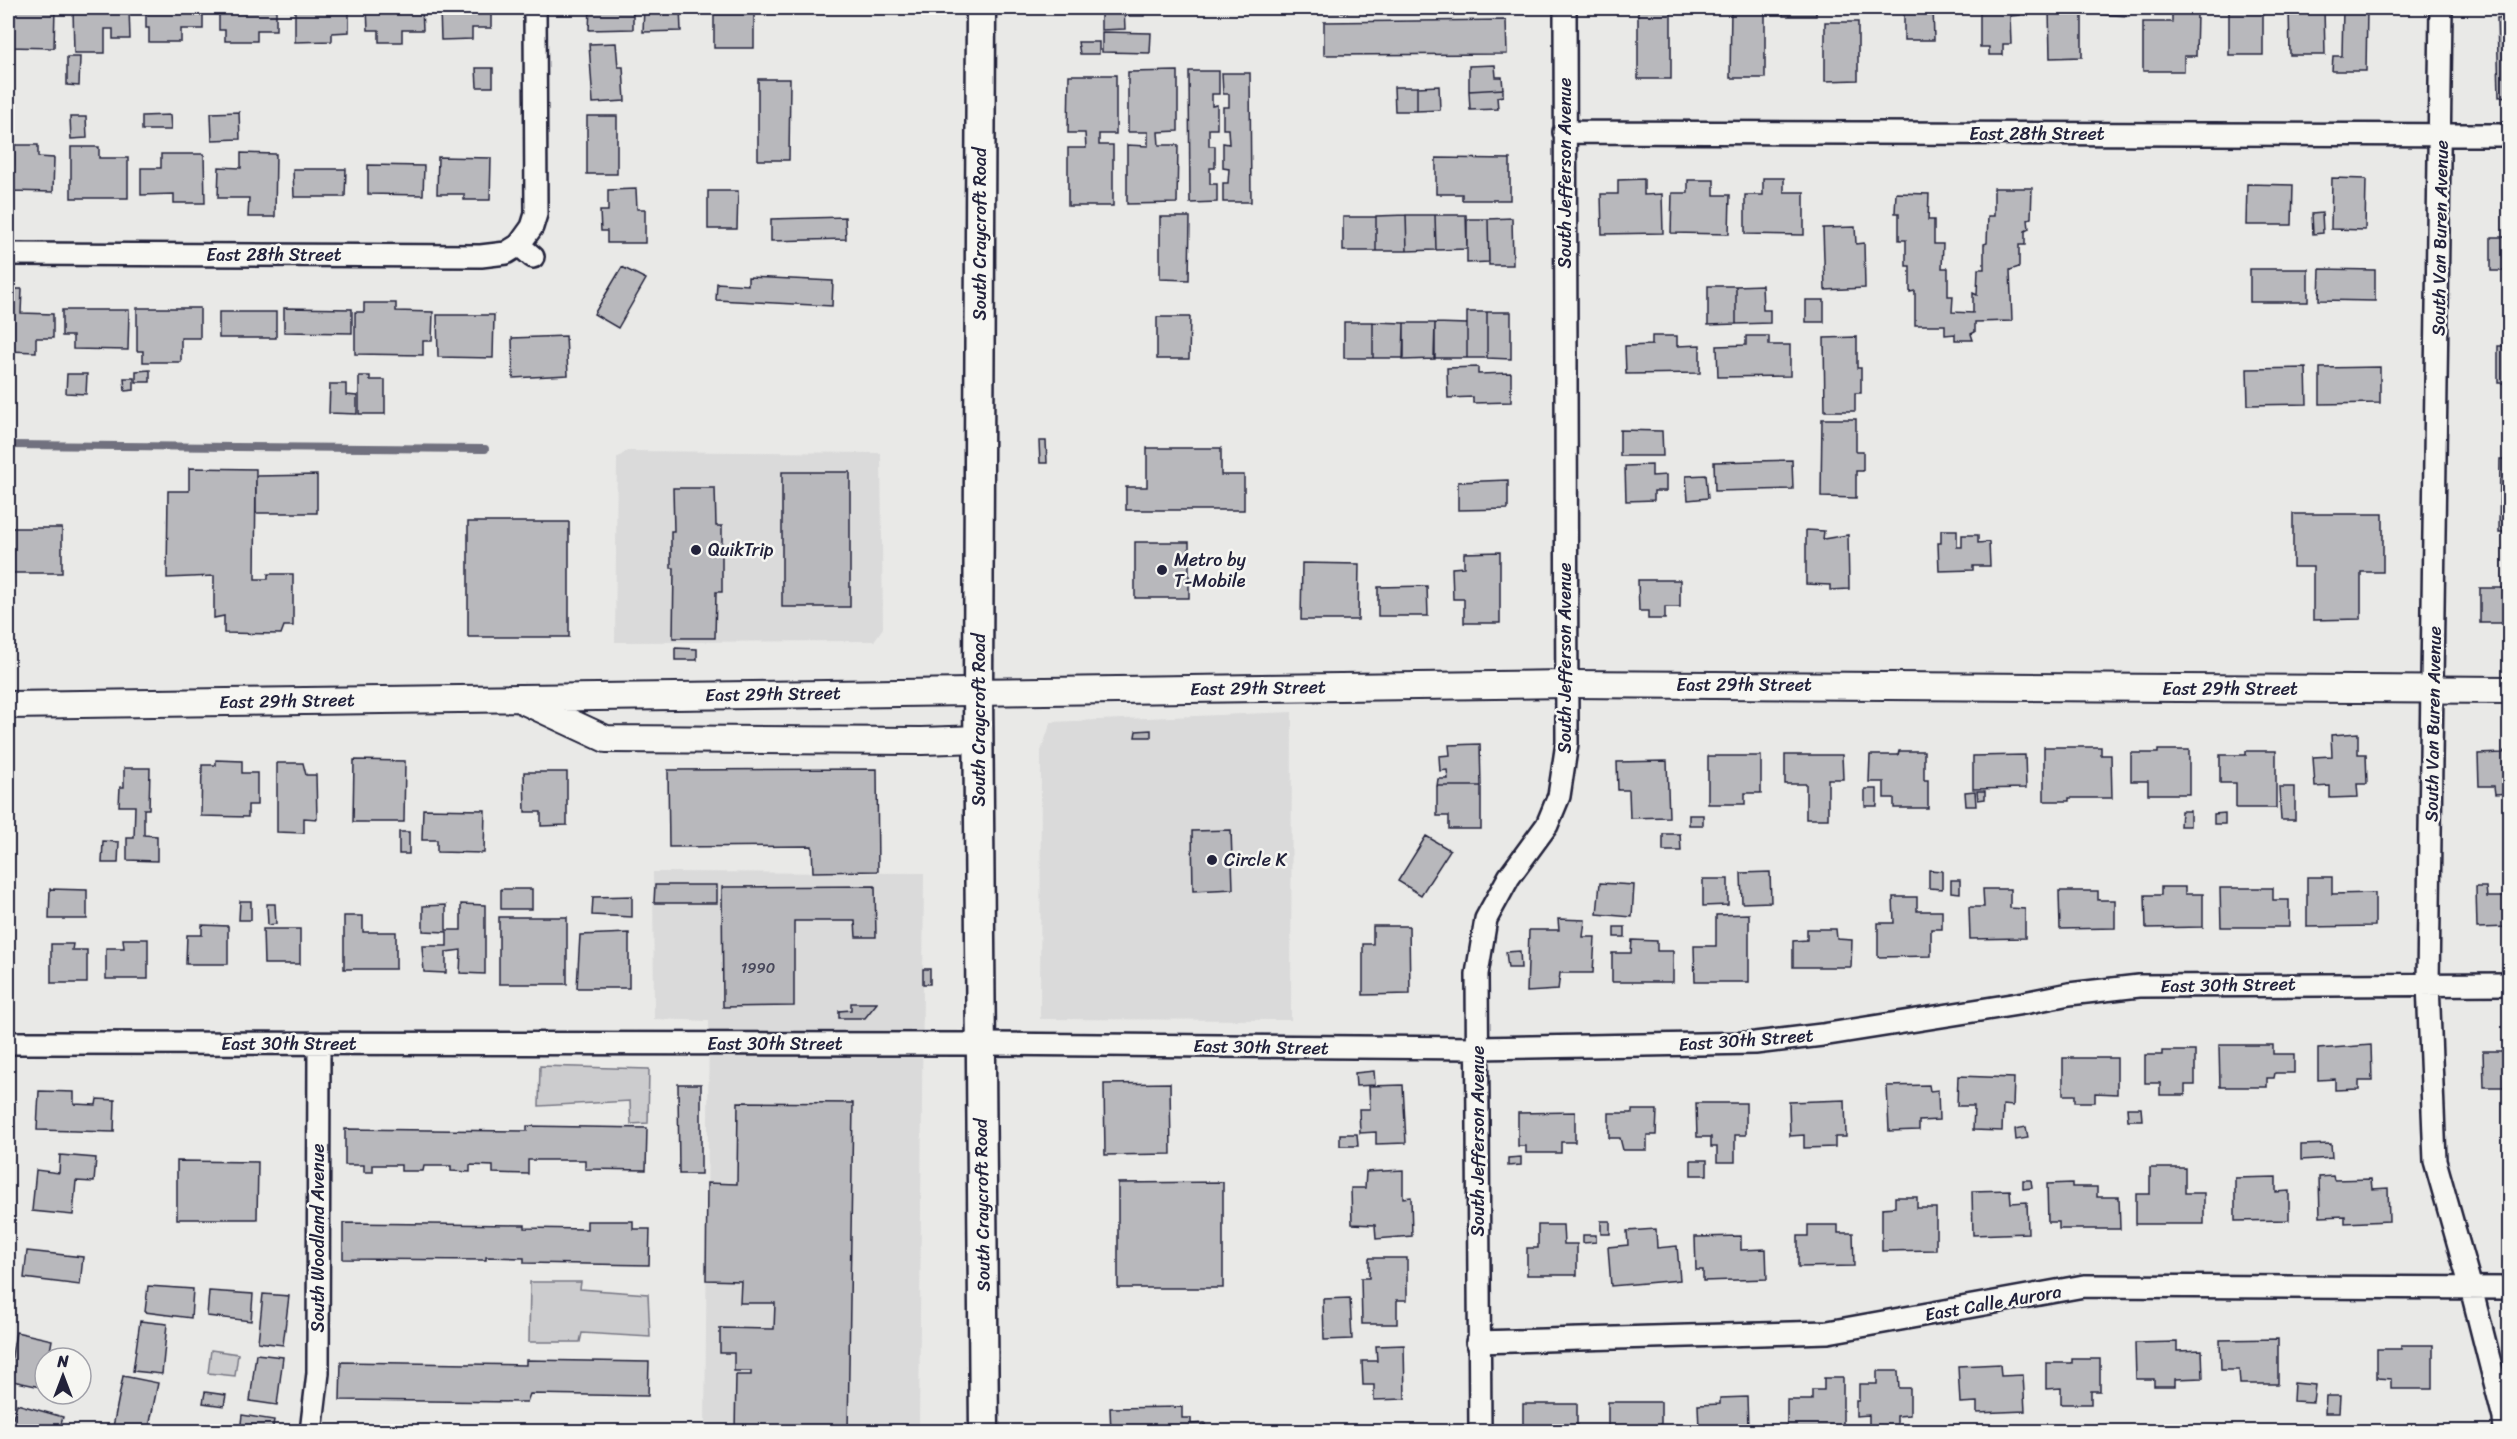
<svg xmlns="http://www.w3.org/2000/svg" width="2517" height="1439" font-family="Sriracha,sans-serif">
	<rect width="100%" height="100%" fill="#e9e9e7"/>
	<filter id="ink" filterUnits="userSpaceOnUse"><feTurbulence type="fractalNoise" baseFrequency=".0167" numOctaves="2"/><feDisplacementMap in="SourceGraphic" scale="12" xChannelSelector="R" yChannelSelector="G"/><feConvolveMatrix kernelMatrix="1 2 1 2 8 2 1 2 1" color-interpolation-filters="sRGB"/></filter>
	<g filter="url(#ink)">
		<path fill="#dadada" d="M627 451 881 453 883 628 874 641 615 642 617 458Z
			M1292 712 1291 1020 1040 1019 1041 751 1051 722Z
			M653 872 924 873 919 1431H705L709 1021 654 1019Z"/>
		<path fill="#ccccce" stroke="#777784" stroke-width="1.5" d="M540 1066 649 1069 648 1123 631 1124 630 1101 539 1106Z
			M530 1282H581L580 1289 648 1294 650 1337 582 1333 580 1342H529Z
			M211 1350 238 1354 235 1376 208 1373Z"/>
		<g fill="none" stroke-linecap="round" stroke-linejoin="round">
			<path stroke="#71717f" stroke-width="8" d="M8 445 485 449"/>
		</g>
		<path fill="#b8b8bc" stroke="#22223b" stroke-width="1.5" d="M8 8H55L54 48 8 47Z
			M73 8H129L130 39H113V29H105V53H74Z
			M146 8H203V29H181V42H149V28H146Z
			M219 8H276V30H257V41H225V30H219Z
			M295 8H349V32L332 33V41L295 42Z
			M367 8H422L423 30H402V42H379V30H368Z
			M440 8H491V28H472V39L441 40Z
			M590 8H633V29L589 30Z
			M644 8H680L681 31 643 32Z
			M1101 8H1124L1125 29 1101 30Z
			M1129 8H1144V16H1129Z
			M1147 8H1166V13H1147Z
			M1324 8H1506V10L1324 12Z
			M1638 8H1671V79H1638Z
			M1731 8H1765V78H1730Z
			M1783 8H1816V16H1783Z
			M1904 8H1933L1934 40H1904Z
			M1980 8H2020V15L2010 16 2011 44H2003V55H1989V47H1980Z
			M2049 8H2082V57L2050 58Z
			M2095 8H2129V16L2095 14Z
			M2229 8H2263V55H2229Z
			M2289 8H2324L2325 55H2290Z
			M2343 8H2367L2366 71H2332L2333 56H2342Z
			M2172 13H2197L2196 56H2184V71H2143V22H2172Z
			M714 14H754V48H714Z
			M2510 17V96L2499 97 2497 18Z
			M1506 20 1507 54 1324 55V22Z
			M1825 22H1858V80L1825 81Z
			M1102 32 1151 33 1150 53 1102 52Z
			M1078 42H1099V54H1080Z
			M616 43 618 67H623L625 101 593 103 589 44Z
			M67 57H80L79 86 67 85Z
			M1495 65 1496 77H1502L1503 89 1469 91V66Z
			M476 68H493V87H477Z
			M1178 71V131L1158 132 1159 145H1178L1177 203 1127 204V145L1148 146V132H1128V72Z
			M1189 71H1219V94H1212V106L1217 105V129H1209V146H1215V168H1210V184H1217V202L1190 203Z
			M1222 73H1250L1251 202H1223V183H1228L1229 169 1223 168V143L1229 144 1228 129H1223V107H1229V94H1223Z
			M1069 75H1116V134H1099V145H1113V206H1068V148H1086L1085 133H1068Z
			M758 79H790L789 160H758Z
			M1439 86 1440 110 1417 111V87Z
			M1394 87H1417V111H1395Z
			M1503 89V96L1497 97 1498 109 1470 110 1469 91Z
			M239 112 240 139 212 140 211 113Z
			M170 115 171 130H142V116Z
			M587 116H617V174H587Z
			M70 117H86L87 138 71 139Z
			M14 145H38V157L54 158 53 192 8 191V165H14Z
			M71 147H99V158H128V198H71Z
			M241 153 276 154 275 217H248L249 198H218L219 167 241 168Z
			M161 154H204L205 203H174V194L141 195V168H161Z
			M438 157 491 158 490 200H464V194H437Z
			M1436 158 1510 159V200H1462V194H1436Z
			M368 165 424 166 423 195 368 194Z
			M293 169H346L345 197H294Z
			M1763 178H1784V192H1804V235L1745 234V195H1763Z
			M2332 178 2366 179 2365 230 2331 229Z
			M1644 179V195L1662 194 1663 233 1602 234 1601 194H1618V180Z
			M1688 180H1714V195H1730L1729 234 1671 233 1672 193H1688Z
			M2247 184 2293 185 2292 225H2246Z
			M1994 188H2032L2031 218 2028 219 2029 229 2025 231V245H2019V267L2010 270 2012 321 1975 322V332L1971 334 1973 340H1955V334L1945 335V325H1915V291L1910 292V266H1906V240H1899V213H1895L1896 193 1929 194 1928 220H1934V244H1943L1942 268H1948V296H1953L1952 312 1973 313V293L1977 295 1978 269H1984V244L1987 243 1988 216H1994Z
			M636 189 637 209H645V243H607V231H601L600 211H608V190Z
			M708 191H738L737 229H708Z
			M2322 213 2323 233 2313 234 2312 214Z
			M1406 215H1435L1436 250 1407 251Z
			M1406 215 1407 251H1376V216Z
			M1435 215H1466L1467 249 1436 250Z
			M845 217 846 239 771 241V219Z
			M1160 217H1190L1189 280 1160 279Z
			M1343 217H1376V251H1343Z
			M1512 218 1513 265H1489L1488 219Z
			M1467 219H1488L1489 262 1467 263Z
			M1855 227 1856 244 1864 243 1865 288 1825 290 1823 228Z
			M2491 237H2510V271H2491Z
			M622 267 646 279 618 328 594 314Z
			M2250 269H2308V302H2250Z
			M2320 269 2375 270V301L2319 300Z
			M748 277 833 281 832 306 716 300 717 283 748 285Z
			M1762 285 1763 310H1770V323L1736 324V286Z
			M1708 286H1736V324L1708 325Z
			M8 289H22L21 313 53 314V338H36V352L8 351Z
			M1806 300H1824V322H1806Z
			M364 303H396V311L433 312 432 341H423V355L355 354V312H364Z
			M137 308H200V338H181V362H143V351H137Z
			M284 308 352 309V333L284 332Z
			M62 310H129L128 350 73 349V336H62Z
			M219 312H276V338H219Z
			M1467 312H1487V358H1467Z
			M1487 312H1511V359L1487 358Z
			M437 315H494L493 358 438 357Z
			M1157 317H1190L1189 359H1157Z
			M1344 322H1373V358H1344Z
			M1373 322 1404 323V358H1373Z
			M1404 323H1435V359L1403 360Z
			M1435 323 1467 324V358H1434Z
			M566 336 568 375 513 378 512 338Z
			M1652 336H1677V346L1700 345V373L1626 374 1625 346 1652 345Z
			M1746 336H1769V345H1790V376L1718 377 1717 346 1746 345Z
			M1857 337V368H1861V393H1855V411H1825L1824 338Z
			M2498 346H2510V383H2498Z
			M1478 367V374L1511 373V402L1473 403V397L1448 398 1447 368Z
			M2380 367V403L2320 404V368Z
			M2306 368 2307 404 2248 405 2247 369Z
			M150 370V382H136V371Z
			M67 374H87L86 394 66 393Z
			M359 376H370V380H385V414H359Z
			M124 378H134V390L125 391Z
			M330 384H346V395L357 396V414L329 413Z
			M1822 419H1856V451H1863V471H1856V498L1821 497Z
			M1620 430 1662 431 1663 456H1620Z
			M1039 441H1046L1047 463H1040Z
			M1147 448H1221V475H1244V510H1126V487H1147Z
			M2500 459H2510V532H2499Z
			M1792 460 1793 489 1715 491 1714 462Z
			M1652 465V476L1666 475V491H1654V500L1626 501 1625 466Z
			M189 468 256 469 255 579H268V574H293V626H284L281 634 224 633V616L214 618V576L167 578 168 491H189Z
			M782 472H850V607H782Z
			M317 475V513H256V476Z
			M1706 475 1708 498 1688 500 1686 476Z
			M1508 480V509L1458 510V482Z
			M673 488H715L716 526H722V592H716L715 638H673L674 568H671V531H674Z
			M2293 514H2383V572H2361V619L2313 620V567H2293Z
			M468 522H569V637H468Z
			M8 528H62V573H8Z
			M1806 530 1824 531 1823 539 1848 535 1849 589 1830 590V585L1806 584Z
			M1941 530H1957V547H1962V535H1978V543L1989 542 1990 566H1973V570L1939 571 1938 543H1941Z
			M1135 542H1189V598H1135Z
			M1500 552V623H1464V599H1453L1452 568 1464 567V553Z
			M1302 563 1359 564 1358 620H1301Z
			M1638 580H1680V607H1665V619H1648V611H1639Z
			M1427 586 1428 616H1378V587Z
			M2480 588H2510V623H2480Z
			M675 648 697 649V660H675Z
			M1151 730V737H1135L1136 731Z
			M2358 733V754H2366L2367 784H2357L2358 797 2330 798V786L2315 787 2313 757 2332 756 2331 735Z
			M1480 744 1481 786H1437L1438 779H1448L1447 770 1440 771 1439 756 1450 755 1449 745Z
			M2044 747H2101V755H2111L2112 798H2069V801H2044Z
			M2158 750H2189V794H2148V781H2131V753H2158Z
			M1899 751H1924V780H1928V808H1894V798H1884V782H1869L1870 755H1898Z
			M2246 751H2276V808H2236V783H2220V755H2246Z
			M2504 751H2510V793L2495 794 2494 786H2479L2478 754 2503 753Z
			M1785 755H1842L1843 779H1828V819H1806V784H1785Z
			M2025 755 2026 788 1973 789V756Z
			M1708 756H1761V793H1745V804H1708Z
			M216 760 242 761V773H257V805H248V817L201 816 202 765H216Z
			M354 760 405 761 404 822H353Z
			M1667 761 1669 817 1630 818 1629 790H1618L1617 762Z
			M277 763H303L306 775H316L317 819 304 818V833L277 832Z
			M124 768H150L149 809H144V835L157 836V861L127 860V838H134L135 806H119L120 787H124Z
			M877 769 878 871 813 872 812 846 669 847 668 770Z
			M524 772H567V825L541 826V812H525Z
			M1437 786H1481V829H1449V816H1437Z
			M2279 787H2295V820H2281Z
			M1865 789H1877V806H1865Z
			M1975 791 1976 806H1966L1965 792Z
			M1977 791H1985V799L1978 800Z
			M423 809 485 810 484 853 437 852V840H422Z
			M2181 811H2190V826H2180Z
			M2225 813V824H2214V814Z
			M1689 815H1703V825H1689Z
			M1231 830 1233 889 1193 891 1192 831Z
			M399 832H409V854H399Z
			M1663 834H1680L1681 851H1663Z
			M1426 836 1450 850 1421 895 1398 881Z
			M103 841 119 842 118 863H102Z
			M1929 870 1942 871V889L1929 888Z
			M1770 872 1771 902 1742 903 1741 873Z
			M2307 877H2332V894L2375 893V926L2307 927Z
			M1703 879H1728V905L1703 906Z
			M1951 880H1960V893L1951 892Z
			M1600 883 1634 885 1632 917 1597 914Z
			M655 885H717V903H654Z
			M875 886 876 937H856L855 921H794V1006L723 1007 722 887Z
			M2161 887H2185V894H2203V927L2146 928 2145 895H2161Z
			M2476 887H2486L2487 897H2510V927L2477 928Z
			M2220 888H2273V900H2289V927H2221Z
			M50 889 87 890V919H49Z
			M501 889H532V909H501Z
			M1983 889H2010V908L2025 909V938L1970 939 1969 907H1984Z
			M2059 891H2098V900H2115V928L2060 929Z
			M632 896V917L592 915 593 897Z
			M1893 897H1917V911H1942V929H1931V956L1878 957V923H1894Z
			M240 901H251V920H239Z
			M267 904H275L276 924 268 925Z
			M461 904 485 905V974L460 973 461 950 446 952V973L424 972 422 946H447V932L423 931V906L446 905V930H461Z
			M1749 914V982H1695L1694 946H1716V915Z
			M344 916H363V932H396V969H344Z
			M499 917H567V984H499Z
			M1558 919 1585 920 1583 937H1595L1593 973H1560L1558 990 1527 992 1529 930H1559Z
			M202 925 228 926V964H186L187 935H202Z
			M1373 926H1409L1410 994 1363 995V944H1373Z
			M1614 927H1625V937H1614Z
			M263 929H300V964H264Z
			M1807 929H1836L1837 939 1852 940 1851 967H1793V941L1807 940Z
			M629 933V988H577L580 935Z
			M123 939H148V979H106V948H124Z
			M1632 940 1657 941V951H1673V982H1612V953H1631Z
			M51 944H73L72 950H87V983H51Z
			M1520 951 1521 968H1508L1506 952Z
			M923 969H930V984H923Z
			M851 1003H877L865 1018H839V1011L851 1010Z
			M2219 1045H2273V1054H2294V1073H2275L2274 1078H2267V1087H2220Z
			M2371 1045 2372 1081H2359V1089L2335 1090V1079L2318 1080V1049Z
			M2162 1051H2195V1085H2185V1095H2160V1083H2145V1055H2162Z
			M2483 1051H2510V1087H2484Z
			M2063 1058H2117V1094L2095 1093V1102H2075V1095H2063Z
			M1374 1071 1375 1085 1356 1086 1355 1073Z
			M1958 1076 2014 1078 2013 1106 2003 1105 2002 1131 1973 1130 1974 1106H1957Z
			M1170 1083 1171 1154 1105 1155 1104 1084Z
			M678 1084H701V1174H679Z
			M1403 1085 1406 1143 1376 1144V1132L1360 1133 1359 1109H1370L1369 1086Z
			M1929 1085 1930 1091 1938 1090 1939 1120 1919 1121V1130L1889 1131 1887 1086Z
			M39 1091 74 1092V1104L96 1105 97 1099 115 1100 114 1132 37 1130Z
			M1845 1100 1846 1137H1835V1147L1804 1148V1135L1790 1136 1789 1102Z
			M738 1102 853 1103 848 1432H735L736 1375H751V1371H734V1353H720V1328L774 1329 775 1303H740L741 1281 706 1280 707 1183 737 1184Z
			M1696 1103H1746V1135H1735V1162H1717V1147H1711V1137H1697Z
			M2127 1108H2141L2142 1120H2128Z
			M1632 1110H1657L1656 1135H1647V1150H1623L1620 1138H1609V1113H1632Z
			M1575 1112V1142H1561V1153H1526V1146H1518V1113Z
			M527 1126 647 1128 646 1170 585 1169V1160H528V1174L493 1173V1166L470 1165V1172L451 1171V1166H424L423 1171H401V1165H373V1172H364V1165H345V1129L527 1131Z
			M2026 1127 2028 1138 2016 1140 2015 1129Z
			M1340 1134H1357L1358 1146H1340Z
			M2331 1144 2332 1158 2301 1160V1145Z
			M60 1155 96 1158 94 1182 76 1181 73 1215 32 1211 36 1170 59 1173Z
			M1521 1157V1165L1508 1166V1158Z
			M1691 1160H1707V1175H1691Z
			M177 1161 258 1162 257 1219H177Z
			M2150 1168H2185V1193H2204V1224H2136V1194H2150Z
			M1403 1170V1198L1411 1197 1412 1236 1376 1239 1375 1225 1352 1224 1351 1188H1365L1366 1172Z
			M2333 1176 2334 1180 2371 1179 2372 1189 2388 1188 2389 1221 2345 1223V1216L2320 1217 2319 1177Z
			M2276 1177V1192L2289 1191V1220L2235 1221V1178Z
			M2023 1180H2031L2032 1188 2023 1189Z
			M1223 1182V1288H1118V1183Z
			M2072 1183V1187H2097V1197H2119L2120 1229H2059V1222H2048L2047 1184Z
			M2010 1190 2011 1203 2027 1202 2028 1233 1973 1235 1972 1191Z
			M1895 1197H1917V1208H1936V1250L1882 1251V1208L1895 1207Z
			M587 1221H633V1229H650L649 1265 524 1263V1258L486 1257V1260L343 1259V1223L525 1225V1228L587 1229Z
			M1601 1221H1610V1234H1601Z
			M1538 1225H1563L1564 1244H1577V1275H1527V1248H1538Z
			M1808 1225H1838V1233H1853L1854 1266 1798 1267V1236H1808Z
			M1656 1229 1657 1248 1677 1246 1680 1280 1611 1286 1608 1247 1628 1245 1627 1231Z
			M1583 1235H1596V1242L1583 1243Z
			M1741 1236V1250L1766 1249 1767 1279 1703 1281V1270H1696L1695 1237Z
			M27 1251 83 1257 80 1285 24 1278Z
			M1369 1258H1407V1300H1397V1324H1362L1361 1278H1369Z
			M148 1286 193 1289 191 1318 145 1312Z
			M209 1291 253 1294 251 1321 207 1316Z
			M263 1294 289 1296 283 1345 258 1342Z
			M1350 1298 1352 1339 1324 1340 1323 1299Z
			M140 1321 167 1324 162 1374 133 1371Z
			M16 1332 52 1340 50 1351 70 1355 69 1358H45V1388L8 1380Z
			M2278 1339V1384H2240L2239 1370H2221L2220 1340Z
			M2177 1342V1351L2202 1350 2203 1378 2175 1379V1386H2154V1379H2136L2135 1343Z
			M1404 1345 1405 1399 1374 1400V1385H1363L1362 1361H1377L1376 1346Z
			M2401 1345H2433V1389H2391V1379L2377 1378V1349H2401Z
			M256 1354 283 1357 277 1405 250 1401Z
			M2072 1359H2100V1391H2091V1404H2061V1388L2046 1389V1363H2072Z
			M526 1360 649 1362 648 1396 530 1394 527 1402 340 1400 341 1362 526 1365Z
			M2000 1364 2001 1376 2023 1375 2025 1411 1977 1413V1402L1960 1403 1958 1366Z
			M1877 1371H1898L1899 1388H1910V1415L1897 1416V1432H1869V1415L1856 1416V1401H1859V1384H1877Z
			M123 1376 158 1383 148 1432H112Z
			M1824 1378H1843V1428H1840V1432H1787V1400H1812V1390H1824Z
			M2294 1383 2315 1385 2313 1402 2293 1401Z
			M205 1392 226 1395 224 1406 203 1403Z
			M2326 1396H2340L2339 1413H2325Z
			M1747 1397 1748 1428 1736 1429V1432H1714V1428L1699 1429 1698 1405 1720 1404V1398Z
			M1608 1402H1661V1432H1608Z
			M17 1404 63 1417 59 1432H8L10 1417 13 1418Z
			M1523 1404H1577V1432H1523Z
			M1182 1407V1418H1191V1424L1205 1423V1432H1111L1110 1408Z
			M242 1415 274 1420 272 1432H240Z"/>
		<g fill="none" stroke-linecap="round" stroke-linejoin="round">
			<defs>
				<path id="minor" d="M2441 8 2428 983 2435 1161 2471 1288 2504 1418 2505 1432
					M1564 132 2510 135
					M519 245 532 227 536 214 535 8
					M8 254 481 256 506 253 519 245 533 257
					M8 1043 980 1044 1478 1048 1755 1043 1822 1035 2024 1003 2069 994 2139 986 2510 984
					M1477 1342 1828 1332 2084 1286 2510 1288
					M311 1432 318 1373 319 1044
					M1480 1432 1477 974 1486 919 1509 877 1547 825 1559 796 1567 743 1565 8"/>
				<path id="tertiary" d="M524 701 606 739 922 741 979 739
					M8 705 1566 684 2510 690"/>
				<path id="secondary" d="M981 8 978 692 984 1432"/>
			</defs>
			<use href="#minor" stroke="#22223b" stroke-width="26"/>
			<use href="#tertiary" stroke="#22223b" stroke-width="30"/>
			<use href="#secondary" stroke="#22223b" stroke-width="33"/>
			<use href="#minor" stroke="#f6f6f2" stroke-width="21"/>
			<use href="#tertiary" stroke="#f6f6f2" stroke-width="26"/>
			<use href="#secondary" stroke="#f6f6f2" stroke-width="28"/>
		</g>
	</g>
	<g fill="#22223b" stroke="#f6f6f2" stroke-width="2">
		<circle cx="696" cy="550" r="6"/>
		<circle cx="1162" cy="570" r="6"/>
		<circle cx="1212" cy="860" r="6"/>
	</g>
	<g text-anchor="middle" stroke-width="5" stroke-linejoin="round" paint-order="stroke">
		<g font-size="15" fill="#48485b">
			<text x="758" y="973">1990</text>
		</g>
		<g font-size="18" fill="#22223b" stroke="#f6f6f2">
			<text x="2037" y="140">East 28th Street</text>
			<text transform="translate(1565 173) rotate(-90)" y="6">South Jefferson Avenue</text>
			<text transform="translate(980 234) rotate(-90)" y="6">South Craycroft Road</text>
			<text transform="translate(2440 238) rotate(-89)" y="6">South Van Buren Avenue</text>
			<text x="274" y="261">East 28th Street</text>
			<text transform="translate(1565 658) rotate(-90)" y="6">South Jefferson Avenue</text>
			<text x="1744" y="691">East 29th Street</text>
			<text transform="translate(1258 688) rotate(-1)" y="6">East 29th Street</text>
			<text x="2230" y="695">East 29th Street</text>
			<text transform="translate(773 694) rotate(-1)" y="6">East 29th Street</text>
			<text transform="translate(287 701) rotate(-1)" y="6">East 29th Street</text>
			<text transform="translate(979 720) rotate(-90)" y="6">South Craycroft Road</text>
			<text transform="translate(2433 724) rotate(-89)" y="6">South Van Buren Avenue</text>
			<text transform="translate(2228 985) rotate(-1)" y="6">East 30th Street</text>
			<text transform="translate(1746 1040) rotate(-4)" y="6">East 30th Street</text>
			<text x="289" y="1050">East 30th Street</text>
			<text x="775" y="1050">East 30th Street</text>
			<text transform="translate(1261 1047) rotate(1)" y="6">East 30th Street</text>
			<text transform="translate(1478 1141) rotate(-90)" y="6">South Jefferson Avenue</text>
			<text transform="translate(982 1205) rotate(-91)" y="6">South Craycroft Road</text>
			<text transform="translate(318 1238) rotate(-90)" y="6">South Woodland Avenue</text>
			<text transform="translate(1993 1303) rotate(-10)" y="6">East Calle Aurora</text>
		</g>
		<g font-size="18" fill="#22223b" stroke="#f6f6f2" text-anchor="start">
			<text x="708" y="556">QuikTrip</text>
			<text x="1174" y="566">Metro by<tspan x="1174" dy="21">T-Mobile</tspan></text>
			<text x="1224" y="866">Circle K</text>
		</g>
	</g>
	<rect width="2517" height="1439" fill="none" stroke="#f6f6f2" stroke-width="30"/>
	<rect x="15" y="15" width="2487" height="1409" fill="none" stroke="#22223b" stroke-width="2" filter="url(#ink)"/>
	<g transform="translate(63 1376)"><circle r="28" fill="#f6f6f2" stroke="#a1a1a9" stroke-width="1.5"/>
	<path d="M0-4.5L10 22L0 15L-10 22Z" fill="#22223b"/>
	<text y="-9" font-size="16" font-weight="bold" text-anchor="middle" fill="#22223b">N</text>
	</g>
</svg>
